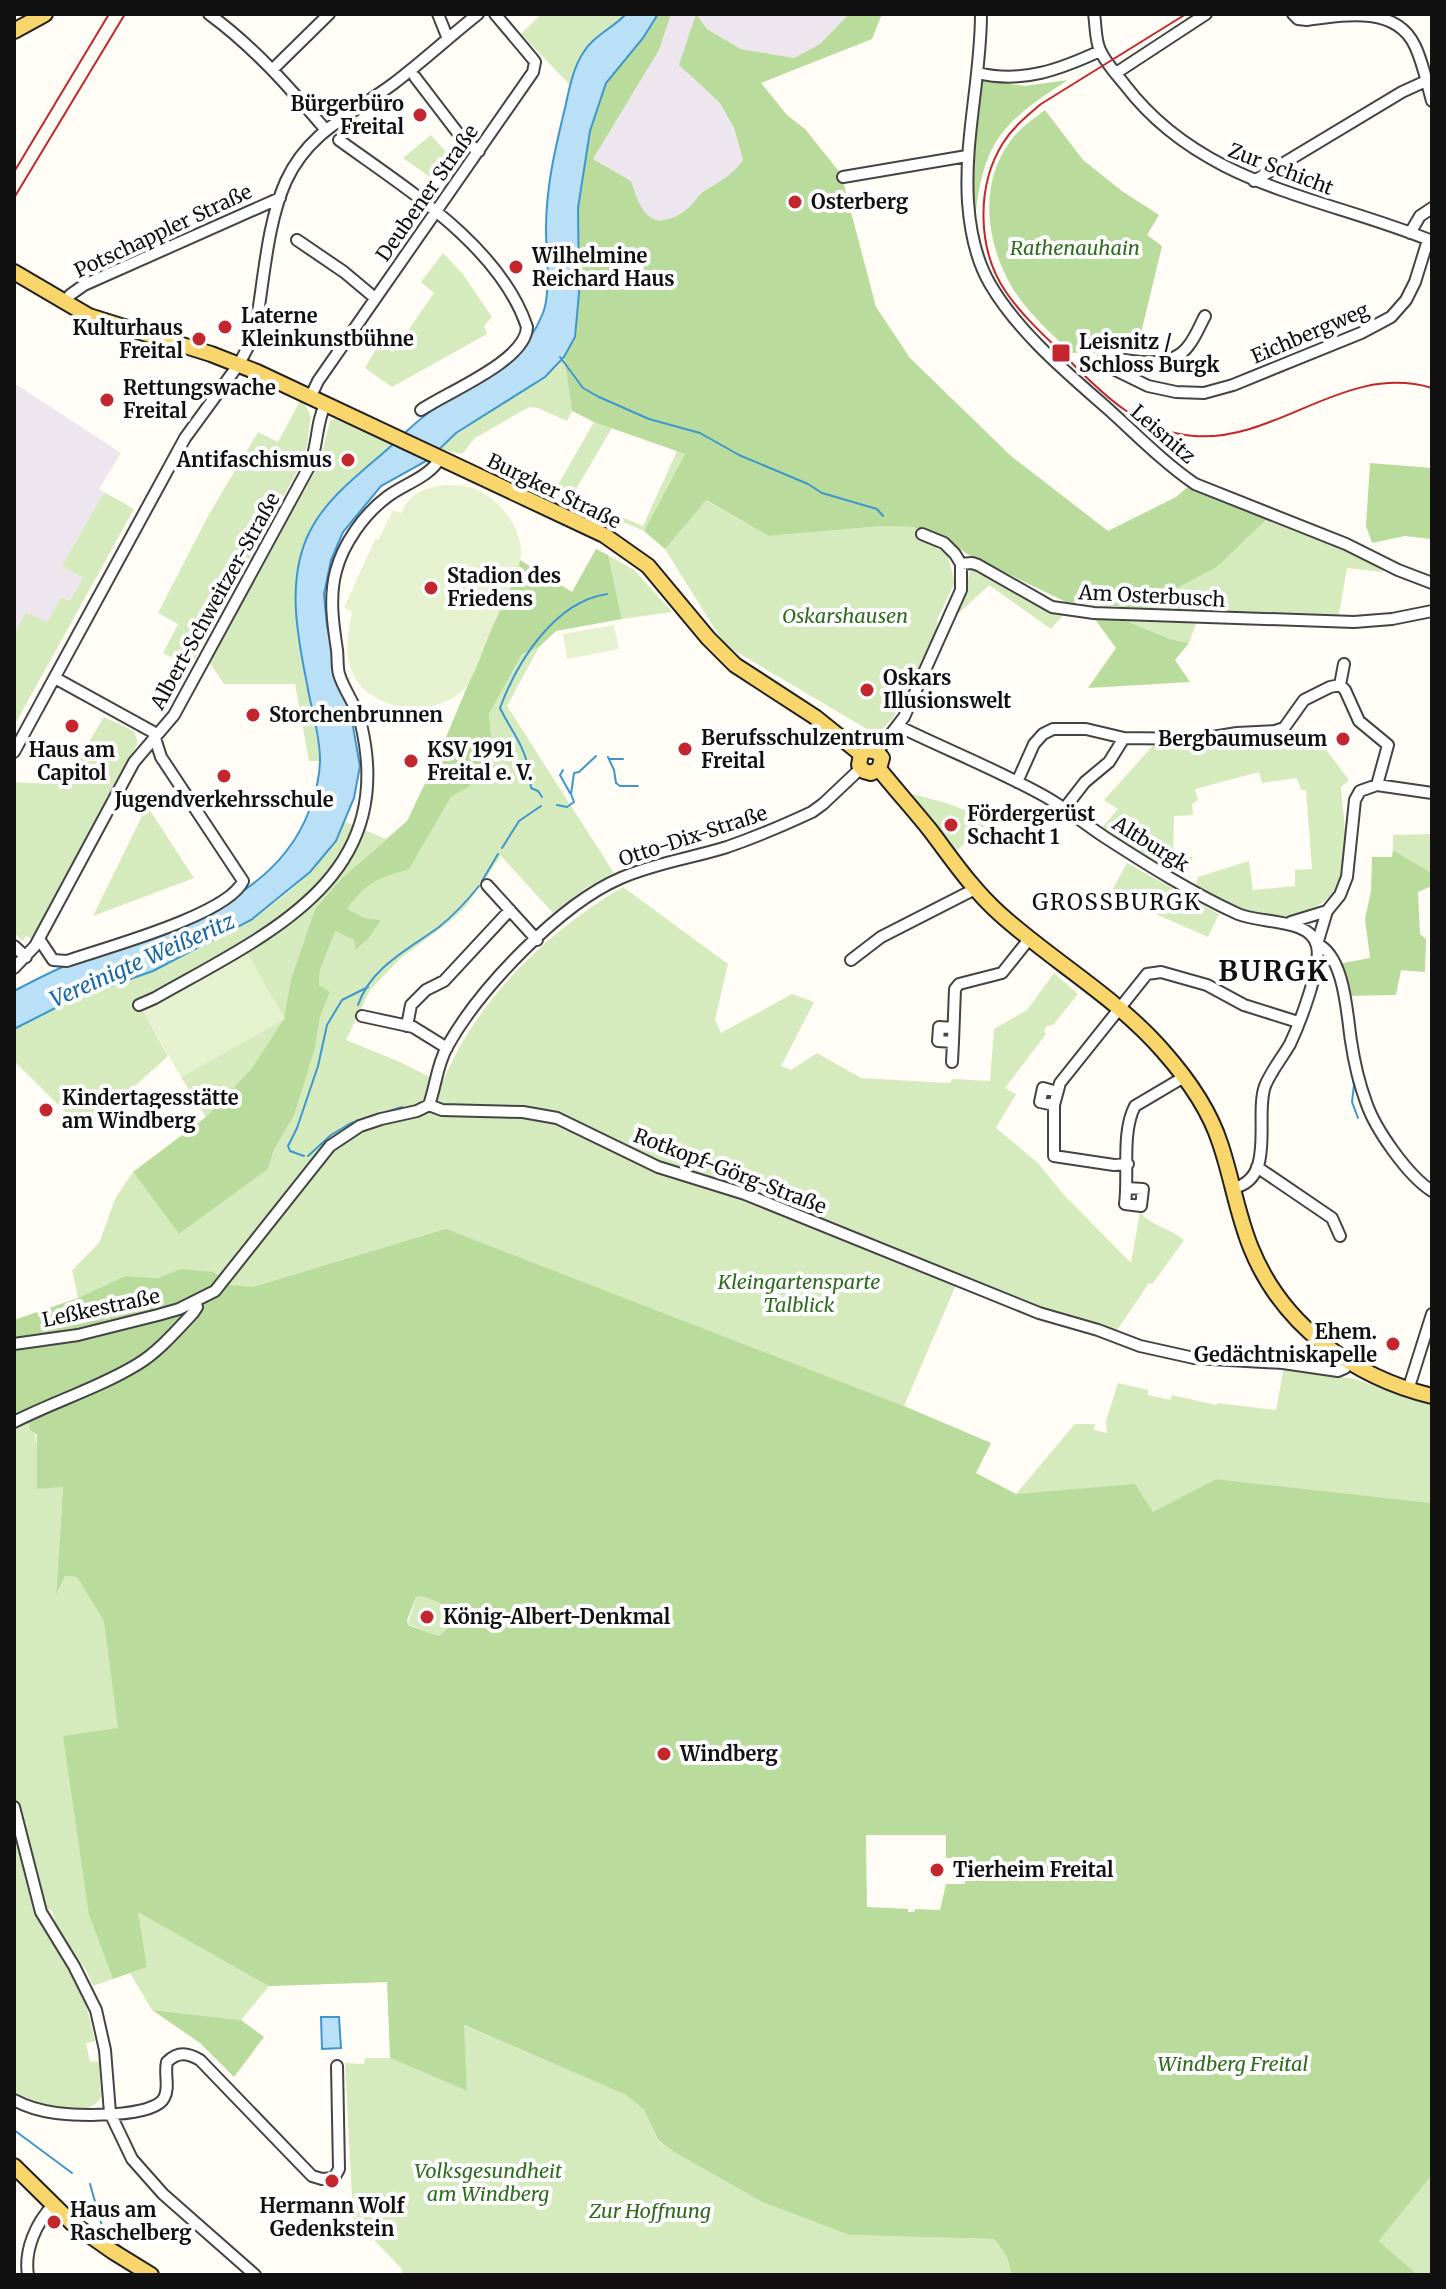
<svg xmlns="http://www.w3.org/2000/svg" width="1446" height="2289" font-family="Merriweather,serif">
	<rect width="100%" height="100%" fill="#fffdf5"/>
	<path fill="#eee6ef" d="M671 14H849L820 44 794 58 741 49 707 29 696 14 689 75 720 103 734 128 743 160 734 174 701 192 690 207 668 221 653 220 639 209 631 181 593 159 659 50Z
		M14 383 121 453 99 489 104 492 62 566 83 578 70 602 61 597 47 622 26 612 14 634Z"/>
	<path fill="#d5ebbd" d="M541 14H626C617 23 609 27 600 34 583 47 578 66 570 85L521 34Z
		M431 135 447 153 430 177 403 158Z
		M443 253 462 273 492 317 484 326 487 334 392 387 365 368 379 344 393 352 434 293 421 282Z
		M564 357 572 411 567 421 538 408 529 407 475 438 462 454 438 449 456 433 545 377Z
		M300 401 305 404 311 417 305 457 191 666 163 653 178 624 158 613 208 516 258 432 278 442Z
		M335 419 393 444C364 469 326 496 310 532 276 605 312 687 320 761H309L295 684H224L210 663 319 464 330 421Z
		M594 422 612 428 572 496 643 526 677 451 685 454 644 531 563 496 551 497Z
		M104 492 134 509 14 726V634L26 612 47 622 61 597 70 601 83 578 62 566Z
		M705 500 769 536 883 526 913 527 925 530 920 538 947 554 955 582 937 620V630L893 718 877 735 725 645 665 549Z
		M1267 519 1309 534 1385 568 1382 572 1347 568 1339 614 1200 613 1189 643 1170 639 1122 619 1157 610 1139 608 1217 567Z
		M608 555 634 570 672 612 622 619Z
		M976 566 1065 613 1051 629 989 585 957 615 938 652 967 585 970 569Z
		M539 647 507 706 614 873 584 889 554 914 501 856 466 906 448 923 402 957 370 990 346 1040 400 1062 442 1083C477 1000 546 932 623 887L728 964 715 1020 721 1033 792 994 814 1002 781 1066 791 1070 817 1053 861 1078 949 1083 953 1079 990 1081 994 1029 1027 1010 1054 973 1078 994 1053 1025 1047 1026 1044 1031 1046 1034 1005 1088 1016 1094 996 1128 1038 1163 1063 1194 1131 1263 1140 1212C1151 1226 1170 1228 1184 1240L1156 1279 1152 1284 1149 1283 1111 1339 1025 1313 956 1285 904 1406 509 1254 402 1624 1085 2195 665 2052 387 1982 269 1986 241 2020 152 2010 130 1973 147 1967 137 1912 89 1915 113 1979 93 1986 86 1970 57 1927 51 1909 39 1914 54 1946 70 1967 85 2000 95 2041 86 2043 90 2062 99 2061 101 2097C88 2123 35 2102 14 2092V1414C46 1429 37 1459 37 1489L63 1486 56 1592 65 1576 78 1577 104 1618 180 1269 158 1278 125 1276 78 1298 72 1270 99 1243 116 1197 133 1172 179 1234 268 1169 274 1150 294 1116 315 1048 320 1017 330 992 319 985 320 970 335 930 354 940 355 949 369 938 381 920 365 918 346 909C365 883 379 878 409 868L451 797 469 787 492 742 489 714 522 654Z
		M104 717 134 731 138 743 32 939 26 936 23 941 14 933V782L35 783 66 780Z
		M1287 732 1324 747 1349 780 1341 787C1343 815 1349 846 1342 873 1338 891 1327 902 1311 909 1269 929 1233 906 1196 886L1198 877 1249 861 1253 890 1295 886V870L1312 869 1306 790H1301L1297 778 1262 783 1259 772 1195 789 1198 800 1192 804 1193 815 1174 816 1173 856 1193 857 1188 871 1170 872 1101 829 1118 809 1104 800 1159 739Z
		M912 794 946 803 991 820 955 852Z
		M147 806 194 878 93 916Z
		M345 822 386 839 341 879 315 909 291 979 285 1019 252 1068 206 1117 181 1077 284 1019 142 1009 168 1056 85 1131 14 1061V1029C34 1018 53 1007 74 999 101 988 129 981 155 970 227 937 309 895 345 822Z
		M1432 834V873L1393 850V835Z
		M1127 863 1219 914 1208 937 1110 894Z
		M1284 1367 1355 1379 1411 1399 1432 1402V1503L1216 1479 1153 1513 1016 1494 1075 1424H1095L1094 1430 1107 1433 1106 1421 1118 1383 1148 1390V1395L1171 1400 1172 1395 1216 1405 1217 1403 1276 1410Z
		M421 1596C431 1599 454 1606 453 1620 452 1626 443 1632 439 1636L408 1624 416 1597Z
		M463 2025 626 2095 644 2110 658 2141 674 2152 762 2202 849 2235 994 2239 1006 2255 1012 2275H403L402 2269 353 2218 345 2063 364 2064 365 2058H390L467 2091Z
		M1432 2175V2275H1418L1379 2241Z"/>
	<path fill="#b9dc9c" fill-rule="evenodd" d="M658 14H671L659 50 593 159 631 181C641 213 652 235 687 209 694 204 697 195 704 191 720 181 732 176 743 160L734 128 720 103 679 65 696 14 707 29 741 49 794 58 820 44 849 14H882L872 39 761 83 787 115 805 129 841 174 876 307 910 358 1011 456 1108 531 1176 497 1190 485 1267 519 1217 567 1139 608 1066 602 969 555 945 539 913 527 883 526 769 536 706 500 665 549 644 531 685 454 594 422 572 411 564 357 575 337 579 293 578 208 590 131 606 83 643 38Z
		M981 80 1025 86 1068 80C1003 122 983 140 975 220L971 155Z
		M1045 110 1083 160 1122 191 1159 215 1147 235 1162 246 1141 333 1171 353H1071C1051 333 1028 313 1013 289 987 246 978 186 1009 143 1018 129 1032 120 1045 110Z
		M1370 463 1432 468 1431 539 1405 536 1372 543 1366 526Z
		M596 549 608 555 622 619 556 631 539 647 522 654 489 714 492 742 479 773 469 787 451 797 409 869C379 878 366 882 347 909L365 918 381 920 369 938 355 950 354 940 335 931 320 970 319 985 330 992 320 1017 315 1048 294 1116 274 1150 268 1169 179 1234 133 1172 206 1117 252 1068 284 1019 291 979 315 909 341 879 407 821 439 754 520 560 572 592Z
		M1094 618 1122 619 1170 639 1189 643 1175 660 1190 682 1088 688 1116 648Z
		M1393 850 1432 873V886L1418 892 1420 934 1426 939 1425 972 1401 970 1396 995 1348 996 1338 964 1370 958 1365 919 1371 891 1372 857H1392Z
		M446 1229 904 1406 991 1443 976 1473 1016 1494 1135 1484 1153 1512 1216 1479 1432 1503V2175L1379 2241 1418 2275H1012L1006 2255 994 2239 849 2235 762 2202 674 2152 658 2140 644 2110 626 2095 464 2025 467 2091 390 2058 387 1982 269 1986 138 1912 147 1967 113 1979 89 1915 63 1736 118 1728 104 1621 77 1577 65 1576 56 1594 63 1487 37 1489V1435L30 1430 29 1424 14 1414V1320L78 1298 125 1276 158 1278 180 1269 213 1272 230 1285 253 1287ZM421 1596C431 1599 454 1606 453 1620 452 1626 443 1632 439 1636L408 1625 407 1620 416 1597ZM866 1835H946V1858L966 1859 965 1884H946L940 1910 915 1909 914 1912H908V1909L867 1907Z
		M152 2010 241 2020 264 2037 234 2077 200 2043Z"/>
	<path fill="#e6f2cf" d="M444 485C452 485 461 485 469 487 497 494 527 531 520 561 514 586 499 611 489 635 483 649 473 681 463 690 434 719 368 711 352 672 344 653 348 631 352 612L344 608 375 539 378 540 393 510 401 513C411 492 422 489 444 485Z
		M614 625 619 649 567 659 563 634Z
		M246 951 285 1019 181 1077 142 1009Z"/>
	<path fill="#b9e0f7" stroke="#3f96cf" stroke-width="2" d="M626 14H658L643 38 606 83 590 131 578 208 579 293 575 337 564 357 545 377 456 433 428 460 381 486 343 532 331 560 324 594 327 626 338 675 347 693 360 766 354 798 336 841 310 872 251 920 153 971 73 999 14 1029V991C33 981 52 971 72 963 159 928 272 908 309 811 315 795 320 777 320 760 320 734 311 709 307 684 297 635 286 578 310 531 327 497 362 472 390 447 404 434 418 419 434 409 479 378 521 368 543 313 551 293 546 252 546 229 546 187 555 149 565 108 569 90 573 68 583 53 593 36 613 28 626 14Z
		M321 2017H339L341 2048 322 2049Z"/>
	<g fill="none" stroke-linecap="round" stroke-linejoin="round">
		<path stroke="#3f96cf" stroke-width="2" d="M560 357 583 388 599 397 649 419 700 433 739 455 808 484 822 493 877 509 883 516
			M608 757 614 770 616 783 620 786H638
			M609 759H623
			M563 770 560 775 570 793
			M529 773C526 747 511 731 500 708 517 662 554 602 607 594
			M530 779 531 788 538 791 542 797
			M557 805 567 807 574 802 571 794 574 773 579 772 596 756
			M502 848 519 821 541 806
			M482 881 498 854
			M358 1005C371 967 409 949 439 927 454 915 467 901 479 886
			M1349 1058 1354 1085 1352 1102 1358 1118
			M304 1156 290 1151 288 1146 297 1128 318 1066 327 1025 342 1000 368 987
			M308 1156 331 1135 351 1123 402 1107
			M14 2130 72 2173
			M90 2184 104 2233 121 2247"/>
		<defs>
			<path id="minor" d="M209 14C254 47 289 87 325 129
				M438 14 448 39
				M981 14C981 77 964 139 968 202 970 230 976 260 990 284 1018 332 1066 372 1107 408 1136 434 1163 462 1195 484L1346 544 1398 570 1432 583
				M1094 14C1096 25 1095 40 1100 50 1105 62 1117 75 1125 85 1203 187 1322 196 1432 241
				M1293 14 1298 19 1307 20C1343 15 1396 5 1415 46 1423 63 1427 83 1432 101
				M273 69 329 14
				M978 73C1022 84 1061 69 1100 51
				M1116 73 1206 14
				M415 77 464 141 479 151
				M339 140C405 188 500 246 527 327 526 361 447 392 421 410
				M843 177 967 156
				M1254 181 1402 92 1426 81
				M1410 233 1420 216 1432 208
				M297 240 344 272 375 298
				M65 303 70 295 84 285 280 198
				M1205 316C1200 325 1196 336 1189 345 1172 370 1133 362 1109 357L1104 358 1103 364 1148 386 1176 392 1204 393 1233 385 1361 333 1391 317 1406 300 1415 282 1428 240
				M311 396 318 381 533 72 535 62 532 58 495 14
				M961 564 972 563 978 565 1052 607 1094 613 1354 622 1392 619 1432 611
				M1344 664 1340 685 1345 690 1359 721 1388 745 1377 785
				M898 726C947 750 998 770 1046 797 1067 809 1086 825 1106 838 1148 865 1192 893 1238 914 1261 924 1311 918 1317 946 1322 966 1299 1025 1290 1044 1282 1058 1271 1071 1265 1086 1254 1116 1277 1179 1233 1188
				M14 752 185 438 239 364 249 345 256 325C264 280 267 223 286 181 309 131 351 115 393 84 422 62 449 37 478 14
				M877 752 904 717 961 590V564L955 554 944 543 922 534
				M1017 782 1034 744 1043 734 1053 729H1086L1124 738 1200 739 1237 733 1275 731 1284 728 1304 700 1330 687 1340 685
				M1432 793 1377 785 1360 791 1355 800 1347 877 1340 895 1327 911 1317 944C1345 956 1347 1016 1351 1041 1354 1061 1359 1083 1366 1102 1375 1129 1408 1176 1432 1191
				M1064 809 1085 782 1109 762 1124 738
				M487 885 537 940
				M1291 922 1327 911
				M39 939 53 960 67 961C104 948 228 915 243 881L161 757 153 732 55 678
				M14 946 26 957
				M851 960 881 937 975 889
				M14 968 35 946 134 762 174 715 310 465C318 445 316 421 326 403
				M139 1005 155 998C267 934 398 880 361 724 357 706 344 691 339 674 337 667 338 658 337 650 333 624 329 597 336 571 343 544 364 514 387 497 404 484 430 477 440 458
				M362 1016 413 1027 447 1048
				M407 1026 411 1005 426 990 444 981 510 910
				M953 1028 939 1027 938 1041 953 1042 955 989 959 984 1002 973 1030 938
				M952 1062 953 1042
				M429 1105 442 1110 523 1112 557 1118 658 1167 745 1194 1039 1313 1098 1330 1140 1346 1194 1358 1283 1363 1338 1371 1345 1368 1349 1362
				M429 1105C436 1085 437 1065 447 1047 479 989 560 904 621 878 655 863 692 858 727 847 756 837 784 825 812 812L823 804 860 769
				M1054 1105 1040 1102 1043 1088 1057 1092
				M1128 1164 1114 1165 1054 1156V1105L1060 1083 1147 974 1161 972 1207 985 1244 1005 1298 1022
				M1257 1167 1332 1218 1340 1236
				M1127 1188 1143 1189 1141 1206 1125 1204C1129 1175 1121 1132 1135 1106L1184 1077
				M14 1344 78 1335 158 1315 179 1309 215 1291 330 1146 360 1126 381 1119 417 1111 429 1105
				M1408 1390 1432 1314
				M14 1422C55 1401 99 1388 138 1364 158 1352 177 1330 193 1313L197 1307 195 1302
				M14 1807 41 1912 74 1966 96 2010 105 2050 110 2113 132 2159 163 2194 255 2275
				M14 2100C27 2107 41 2111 56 2113 76 2116 154 2118 164 2098 170 2088 164 2073 167 2062 178 2051 188 2053 200 2060L312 2176 322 2179 334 2178 339 2169 337 2066
				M28 2275C24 2250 36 2223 53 2205"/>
			<path id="major" d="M14 31 45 14
				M14 272 89 316 211 354 257 372 604 535 648 566 708 638 735 665 815 717 861 754
				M861 754 867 750 877 752 882 758 879 769
				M861 754 859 765 864 771 871 773 879 769
				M879 769C896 790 913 809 930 830 952 859 972 889 1000 914 1052 961 1116 997 1163 1051 1186 1077 1209 1109 1220 1143 1232 1178 1237 1214 1251 1248 1282 1325 1353 1377 1432 1396
				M14 2166 72 2223 112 2251 151 2275"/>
		</defs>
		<use href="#minor" stroke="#444" stroke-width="14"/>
		<use href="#major" stroke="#222" stroke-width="18"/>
		<use href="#minor" stroke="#fff" stroke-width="10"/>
		<use href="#major" stroke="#f9d66b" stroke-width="14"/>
		<path stroke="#c4262e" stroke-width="2" d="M1186 14 1041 104C1027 116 1013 127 1003 143 976 186 977 250 1006 292 1023 317 1047 338 1068 359 1103 395 1141 432 1194 436 1279 442 1345 362 1432 388
			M14 172 109 14
			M14 198 125 14"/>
	</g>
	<g fill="#c4262e" stroke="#fff" stroke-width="3">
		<circle cx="420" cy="115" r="8"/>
		<circle cx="795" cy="202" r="8"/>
		<circle cx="516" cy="267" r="8"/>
		<circle cx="225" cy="327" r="8"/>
		<circle cx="199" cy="339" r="8"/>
		<rect x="1051" y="343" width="20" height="20" rx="4"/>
		<circle cx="107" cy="400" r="8"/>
		<circle cx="348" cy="460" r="8"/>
		<circle cx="431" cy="588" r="8"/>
		<circle cx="867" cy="690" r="8"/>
		<circle cx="253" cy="715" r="8"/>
		<circle cx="72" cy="726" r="8"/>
		<circle cx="1343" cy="739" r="8"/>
		<circle cx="685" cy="749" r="8"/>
		<circle cx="411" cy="761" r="8"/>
		<circle cx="224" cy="776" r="8"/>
		<circle cx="951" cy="825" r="8"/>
		<circle cx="46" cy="1110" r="8"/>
		<circle cx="1393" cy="1344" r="8"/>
		<circle cx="427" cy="1617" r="8"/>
		<circle cx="664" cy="1754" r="8"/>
		<circle cx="937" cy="1870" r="8"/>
		<circle cx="332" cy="2181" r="8"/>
		<circle cx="54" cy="2222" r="8"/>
	</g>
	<g text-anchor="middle" stroke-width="8" stroke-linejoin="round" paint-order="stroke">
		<g font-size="20" font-weight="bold" fill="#111" stroke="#fff" text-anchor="start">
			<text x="404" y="111" text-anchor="end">Bürgerbüro<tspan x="404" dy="23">Freital</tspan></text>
			<text x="811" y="209">Osterberg</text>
			<text x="532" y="263">Wilhelmine<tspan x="532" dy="23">Reichard Haus</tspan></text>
			<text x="241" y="323">Laterne<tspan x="241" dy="23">Kleinkunstbühne</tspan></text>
			<text x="183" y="335" text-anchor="end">Kulturhaus<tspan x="183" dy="23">Freital</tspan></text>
			<text x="1079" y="349">Leisnitz /<tspan x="1079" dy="23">Schloss Burgk</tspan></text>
			<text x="123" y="395">Rettungswache<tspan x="123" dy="23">Freital</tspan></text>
			<text x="332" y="467" text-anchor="end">Antifaschismus</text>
			<text x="447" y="583">Stadion des<tspan x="447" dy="23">Friedens</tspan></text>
			<text x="883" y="685">Oskars<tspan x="883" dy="23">Illusionswelt</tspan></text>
			<text x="269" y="722">Storchenbrunnen</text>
			<text x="701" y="745">Berufsschulzentrum<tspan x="701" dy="23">Freital</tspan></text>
			<text x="1327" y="746" text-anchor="end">Bergbaumuseum</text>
			<text x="72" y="757" text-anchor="middle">Haus am<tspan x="72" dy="23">Capitol</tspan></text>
			<text x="427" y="757">KSV 1991<tspan x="427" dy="23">Freital e. V.</tspan></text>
			<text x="224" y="807" text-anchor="middle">Jugendverkehrsschule</text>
			<text x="967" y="821">Fördergerüst<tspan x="967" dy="23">Schacht 1</tspan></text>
			<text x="62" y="1105">Kindertagesstätte<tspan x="62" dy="23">am Windberg</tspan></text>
			<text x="1377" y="1339" text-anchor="end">Ehem.<tspan x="1377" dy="23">Gedächtniskapelle</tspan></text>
			<text x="443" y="1624">König-Albert-Denkmal</text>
			<text x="680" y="1761">Windberg</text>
			<text x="953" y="1877">Tierheim Freital</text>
			<text x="332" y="2213" text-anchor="middle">Hermann Wolf<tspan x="332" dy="23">Gedenkstein</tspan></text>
			<text x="70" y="2217">Haus am<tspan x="70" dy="23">Raschelberg</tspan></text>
		</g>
		<g font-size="20" fill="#111" stroke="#fff">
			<text transform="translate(1281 169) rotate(21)" y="7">Zur Schicht</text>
			<text transform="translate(427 193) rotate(-55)" y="7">Deubener Straße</text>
			<text transform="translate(163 231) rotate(-25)" y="7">Potschappler Straße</text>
			<text transform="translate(1310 333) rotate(-23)" y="7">Eichbergweg</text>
			<text transform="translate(1163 434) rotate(41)" y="7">Leisnitz</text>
			<text transform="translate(554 491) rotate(26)" y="7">Burgker Straße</text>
			<text transform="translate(1152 596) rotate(3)" y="7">Am Osterbusch</text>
			<text transform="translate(215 601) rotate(-61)" y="7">Albert-Schweitzer-Straße</text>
			<text transform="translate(693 836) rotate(-18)" y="7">Otto-Dix-Straße</text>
			<text transform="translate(1151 844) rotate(32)" y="7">Altburgk</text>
			<text transform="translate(730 1171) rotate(21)" y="7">Rotkopf-Görg-Straße</text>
			<text transform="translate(101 1308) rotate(-12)" y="7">Leßkestraße</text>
		</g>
		<g font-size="20" font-style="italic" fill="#2f6b1f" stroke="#fff">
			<text x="1075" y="255">Rathenauhain</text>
			<text x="845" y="623">Oskarshausen</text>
			<text x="799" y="1289">Kleingartensparte<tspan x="799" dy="23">Talblick</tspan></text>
			<text x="1233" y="2071">Windberg Freital</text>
			<text x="488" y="2178">Volksgesundheit<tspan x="488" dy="23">am Windberg</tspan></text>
			<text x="650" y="2218">Zur Hoffnung</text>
		</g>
		<g font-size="22" letter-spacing="2" fill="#111" stroke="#fff">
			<text x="1117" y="910">GROSSBURGK</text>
		</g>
		<g font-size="22" font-style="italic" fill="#1768a6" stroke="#fff">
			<text transform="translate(142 960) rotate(-24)" y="8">Vereinigte Weißeritz</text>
		</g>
		<g font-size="28" font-weight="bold" letter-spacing="2" fill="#111" stroke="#fff">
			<text x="1274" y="981">BURGK</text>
		</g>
	</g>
	<rect width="1446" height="2289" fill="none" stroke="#111111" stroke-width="32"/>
</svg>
